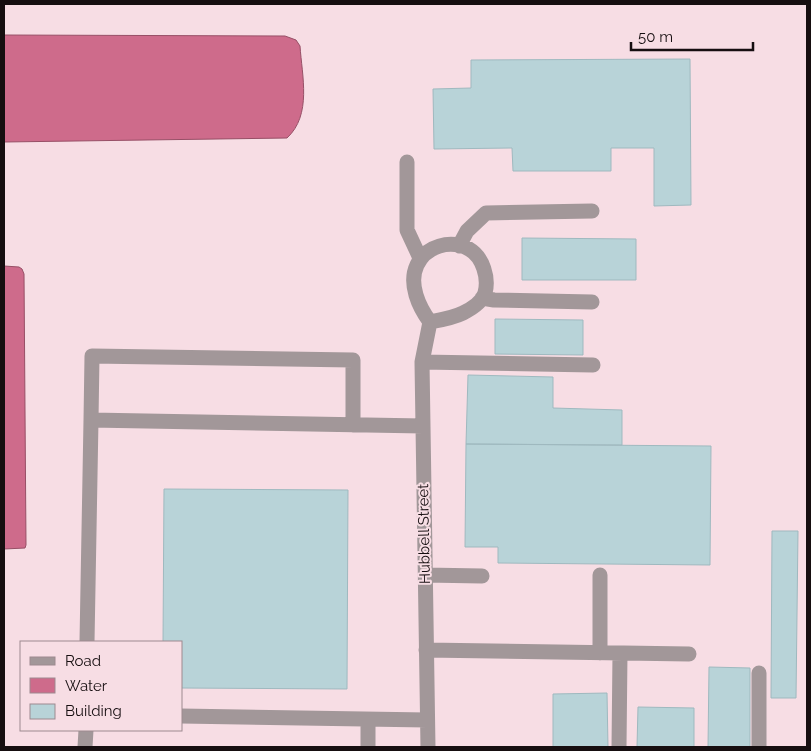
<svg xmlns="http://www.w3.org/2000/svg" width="811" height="751" font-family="Raleway,sans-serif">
	<rect width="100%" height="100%" fill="#f7dde4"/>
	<path fill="#ce6b8b" stroke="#974f66" d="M4 35 285 36 296 40 300 46C302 76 312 115 287 138L4 142Z
		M4 266 19 267 22 269 24 274 26 545 25 548 4 549Z"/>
	<path fill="#b8d3d8" stroke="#9fb9bf" d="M690 59 691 205 654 206V148H611V171H513L512 148 434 149 433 89 471 88V60Z
		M522 238 636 239V280H522Z
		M495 319 583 320V355L495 354Z
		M468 375 553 377V408L622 410V445L466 444Z
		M466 444 711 446 710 565 498 563V547H465Z
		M164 489 348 490 347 689 181 688V642H163Z
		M772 531H798L796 698H771Z
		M709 667 750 668V747H708Z
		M607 693 608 747H553V694Z
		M638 707 694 708V747H637Z"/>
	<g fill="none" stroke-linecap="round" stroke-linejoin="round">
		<path stroke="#a29799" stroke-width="15" d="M407 162V230L420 258
			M459 246 467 231 486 213 592 211
			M482 298 494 300 592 302
			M422 362 593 365
			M91 420 92 356 353 360V425
			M425 575 482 576
			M87 642 91 420 423 426
			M426 650 689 654
			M600 653V575
			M181 716 427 720
			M85 747 86 730
			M368 747V720
			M428 747 422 362 430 322C441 320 453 318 463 313 471 309 482 302 485 293 489 278 483 257 469 249 450 239 426 246 417 265 408 284 419 307 430 322
			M619 747 620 653
			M759 747V673"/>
	</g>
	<g text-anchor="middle" stroke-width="4" stroke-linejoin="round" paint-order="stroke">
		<g font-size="15" fill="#160e10" stroke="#f7dde4">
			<text transform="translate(424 534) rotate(-91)" y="5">Hubbell Street</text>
		</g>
	</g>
	<rect width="811" height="751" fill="none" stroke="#160e10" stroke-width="10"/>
	<rect x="20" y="641" width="162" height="90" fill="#f7dde4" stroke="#9d8a8f"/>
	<rect x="30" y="657" width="25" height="8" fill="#a29799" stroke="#9d8a8f"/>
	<text x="65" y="666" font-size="15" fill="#160e10">Road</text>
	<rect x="30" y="678" width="25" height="15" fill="#ce6b8b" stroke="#9d8a8f"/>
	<text x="65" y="691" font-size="15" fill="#160e10">Water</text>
	<rect x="30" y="704" width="25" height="15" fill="#b8d3d8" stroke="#9d8a8f"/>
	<text x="65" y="716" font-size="15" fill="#160e10">Building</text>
	<path d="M631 42v8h122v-8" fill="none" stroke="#160e10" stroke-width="2.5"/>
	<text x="638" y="42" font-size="15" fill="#160e10" stroke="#f7dde4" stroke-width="4" paint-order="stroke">50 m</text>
</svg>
